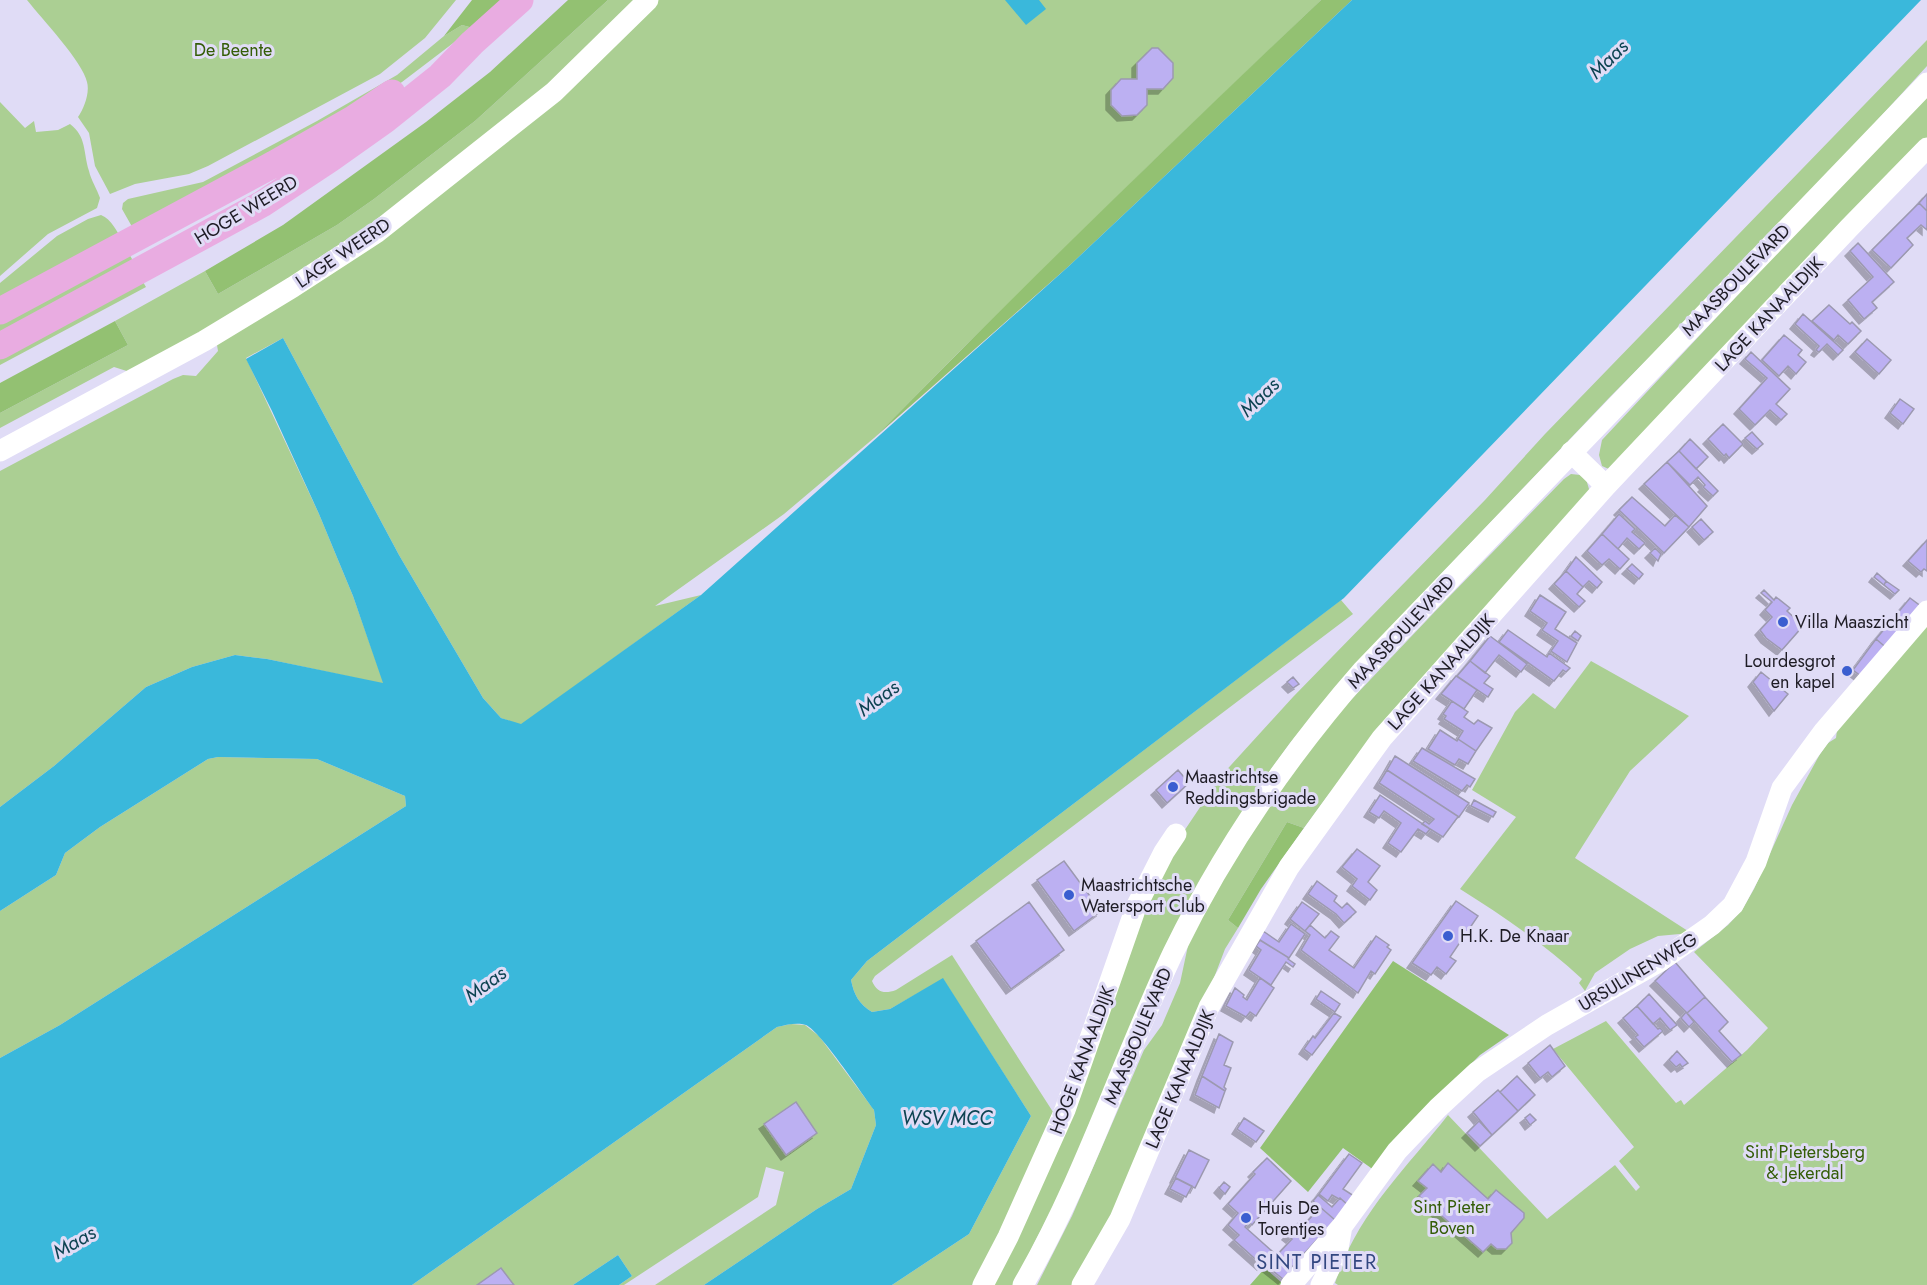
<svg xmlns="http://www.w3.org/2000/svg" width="1927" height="1285" font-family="Jost,sans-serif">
	<defs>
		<filter id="shadow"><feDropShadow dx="-5" dy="5" stdDeviation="0" flood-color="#0004"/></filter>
	</defs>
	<rect width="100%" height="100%" fill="#e0dcf6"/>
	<path fill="#abcf93" d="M27 0H456L425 38 380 74 208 166 189 174 135 184 110 194 95 166 89 133 78 117C84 108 90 93 87 82 83 62 42 19 27 0Z
		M608 0H1321L1147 167 958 353 874 438 784 514 655 606 701 595 521 725 501 718 483 698 399 555 283 338 246 358 319 514 353 596 384 684 267 659 235 655 192 667 146 687 54 766 0 807V471L173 379 183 375 196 376 218 351 217 345 133 373 114 367 0 428V413L128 345 115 321 205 271 218 294 337 225 374 199 475 121Z
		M462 25 473 28 402 82 322 130 135 232 122 209 123 203 128 199 203 182 317 121 397 75 444 36Z
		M1927 40V66L1797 208 1608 399 1365 654 1290 743 1262 782 1227 838 1065 1183 1013 1285H984L1145 902 1170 852 1221 776 1293 697 1485 500 1545 434Z
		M1927 96V153L1611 470 1602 466 1599 455 1602 440 1773 257Z
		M0 102 25 128 34 121 36 132 58 130 70 124C87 137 83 152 89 171 91 180 97 189 100 198L97 208 48 234 0 276Z
		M101 215C112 220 116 230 122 240L0 304V283L57 236 88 219Z
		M127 250 137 268 0 339V316Z
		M140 277 146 287 0 365V353Z
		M1571 474 1580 475 1586 479 1589 489 1588 497 1369 745 1326 798 1304 828 1287 822 1228 920 1238 928 1225 949 1204 1004 1109 1223 1074 1285H1037L1072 1216 1144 1050 1162 1025 1180 983 1189 941 1231 866 1277 794 1331 721 1445 601 1564 479Z
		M1341 600 1353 614 875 976 872 981C877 993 885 994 896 990L952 955 1055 1115 989 1260 972 1285H892L969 1234 1031 1116 943 979 890 1009 872 1012C859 1004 854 995 851 980L867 961Z
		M1927 614V1285H1338L1335 1283C1357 1214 1405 1170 1448 1115L1547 1219 1615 1165 1636 1191 1640 1187 1619 1161 1634 1147 1553 1049 1606 1021 1676 1103 1681 1100 1684 1105 1747 1050 1768 1028 1694 952 1728 925 1742 910 1754 889 1792 805 1820 754 1828 743 1836 738 1837 730Z
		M1591 661 1689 716 1630 771 1575 858 1691 933 1658 936 1630 949 1595 973 1585 991 1579 983 1582 979C1544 944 1503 916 1460 889L1516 817 1472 790 1515 712 1533 693 1555 709Z
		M218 757 317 759 405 796 406 806 60 1025 0 1058V911L56 875 65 853 100 827 208 759Z
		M791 1024 805 1025 819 1036 874 1110 876 1125 851 1189 817 1209 704 1285H655L776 1205 784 1172 766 1167 758 1197 624 1285H619L632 1276 618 1255 573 1285H412L777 1027Z"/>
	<path fill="#93c172" d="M472 0H505L473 28 462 25 444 36Z
		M568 0H608L475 121 374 199 337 225 218 294 205 271 283 225 426 122 490 72Z
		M1321 0H1352L1069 266 874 438C1020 289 1170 143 1321 0Z
		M115 321 128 345 0 413V383Z
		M1287 822 1304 828 1261 889 1238 928 1228 920Z
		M1393 961 1509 1035 1480 1055 1448 1087 1378 1173 1343 1148 1308 1192 1260 1148Z
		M1265 1268 1282 1283 1280 1285H1250Z"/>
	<path fill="#3ab8db" d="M1005 0H1039L1046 9 1026 25Z
		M1352 0H1921L1344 598 867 961 851 980C854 995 859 1004 872 1012L890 1009 943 978 1031 1116 969 1234 892 1285H704L817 1209 851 1189 876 1125 874 1110C862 1094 821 1032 806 1025 797 1022 786 1025 777 1027L412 1285H0V1058L60 1025 406 806 405 796 317 759 218 757 208 759 100 827 65 853 56 875 0 911V807L54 766 146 687 192 667 235 655 267 659 383 683 353 596 319 514 272 411 246 359 283 338 399 555 483 698 501 718 521 724 701 595 1069 266Z
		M618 1255 632 1276 619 1285H573Z"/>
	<path fill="#bcb0f2" stroke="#9c99b0" stroke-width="1.5" filter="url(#shadow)" d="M1152 48H1158L1173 63V78L1163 89H1147V105L1137 115 1122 116 1111 105V90L1121 79H1137V63Z
		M1927 194V211L1919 203Z
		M1919 203 1927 211V230L1921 225 1907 238 1913 245 1891 268 1872 250Z
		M1858 243 1894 282 1872 302 1877 308 1864 319 1848 300 1873 277 1850 251Z
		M1829 305 1850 324 1852 322 1861 331 1848 344 1838 335 1834 340 1812 321Z
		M1803 314 1843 350 1838 355 1827 344 1819 352 1816 350 1819 346 1795 324Z
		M1784 335 1802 350 1798 355 1806 362 1796 374 1788 366 1779 376 1762 360Z
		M1867 339 1891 360 1879 374 1855 352Z
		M1751 352 1790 389 1776 404 1787 414 1781 420 1770 410 1755 425 1739 409 1767 378 1745 359Z
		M1900 399 1914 409 1903 424 1890 413Z
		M1723 424 1743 444 1729 458 1726 454 1724 456 1708 439Z
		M1752 432 1763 444 1757 449 1745 438Z
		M1690 439 1708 457 1696 469 1679 451Z
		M1679 451 1718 491 1713 496 1703 487 1705 485 1698 477 1690 485 1667 462Z
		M1667 462 1707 506 1689 527 1644 484Z
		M1632 497 1665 526 1675 515 1689 527 1664 553 1619 510Z
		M1619 514 1635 529 1632 532 1645 543 1639 549 1627 538 1618 549 1602 534Z
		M1701 519 1713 532 1704 540 1692 527Z
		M1602 534 1629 559 1620 569 1609 559 1602 565 1587 551Z
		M1927 540V571L1924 569 1921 572 1908 561Z
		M1655 548 1661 554 1658 561 1650 553Z
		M1576 557 1602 582 1597 588 1589 581 1583 587 1566 571Z
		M1632 564 1643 574 1639 579 1627 569Z
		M1566 571 1583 587 1577 594 1585 601 1579 607 1554 584Z
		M1877 573 1886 581 1884 585 1874 577Z
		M1886 581 1899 590 1895 594 1884 585Z
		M1764 590 1774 600 1776 597 1790 608 1787 611 1803 626 1782 650 1766 638 1760 630 1772 617 1765 610 1772 602 1761 593Z
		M1540 595 1566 612 1555 629 1577 643 1567 662 1551 651 1558 641 1542 630 1547 623 1530 611Z
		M1910 598 1922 607 1889 650 1876 639Z
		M1508 630 1547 657 1549 653 1570 668 1566 672 1563 670 1554 681 1499 642Z
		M1575 631 1581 636 1578 641 1571 636Z
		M1490 636 1527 664 1521 672 1499 655 1485 673 1470 661Z
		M1876 639 1889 650 1866 680 1853 670Z
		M1470 661 1490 676 1484 683 1493 689 1488 697 1457 676Z
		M1761 672 1788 694 1774 711 1753 682Z
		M1456 676 1477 690 1464 709 1441 694Z
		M1293 677 1299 684 1293 688 1287 682Z
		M1452 701 1468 712 1464 717 1474 724 1478 720 1492 728 1476 751 1458 739 1463 731 1444 719 1446 716 1443 714Z
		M1440 730 1457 741 1458 739 1476 751 1468 764 1459 759 1455 765 1428 749Z
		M1422 748 1475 779 1470 787 1467 785 1462 791 1413 761Z
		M1395 756 1469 803 1459 817 1387 770Z
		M1178 770 1189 783 1167 803 1156 790Z
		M1387 770 1459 817 1457 818 1443 837 1422 824 1425 821 1429 824 1434 819 1379 783Z
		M1380 795 1430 829 1426 834 1418 829 1401 852 1388 843 1401 823 1384 811 1379 818 1369 812Z
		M1474 800 1496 812 1493 817 1471 806Z
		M1357 849 1380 866 1368 882 1377 890 1370 900 1352 886 1357 879 1342 867Z
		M1064 861 1101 911 1074 931 1037 880Z
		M1317 881 1337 896 1334 901 1342 908 1347 903 1356 912 1344 923 1336 914 1308 894Z
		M1456 901 1478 916 1450 957 1456 961 1446 974 1437 967 1431 975 1412 963Z
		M1029 902 1064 950 1011 989 976 941Z
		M1302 902 1319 914 1305 931 1290 919Z
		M1291 924 1305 934 1289 958 1258 939 1263 931 1279 942Z
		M1310 925 1325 938 1331 931 1339 937 1329 950 1354 968 1376 936 1389 945 1387 947 1391 950 1375 974 1371 971 1358 993 1301 950 1310 935 1305 931Z
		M1260 940 1289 958 1288 959 1295 964 1293 967 1286 962 1271 985 1249 970 1261 950 1256 946Z
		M1675 962 1705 997 1687 1013 1655 981Z
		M1260 978 1274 988 1256 1016 1250 1012 1246 1017 1226 1006 1235 988 1244 995 1243 997 1247 1000Z
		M1321 991 1340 1004 1335 1012 1316 999Z
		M1649 994 1677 1025 1670 1030 1660 1018 1653 1024 1637 1006Z
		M1705 997 1728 1022 1719 1031 1741 1055 1732 1062 1687 1013Z
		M1637 1006 1658 1029 1660 1028 1663 1031 1644 1047 1635 1037 1638 1035 1623 1018Z
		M1686 1012 1694 1022 1689 1027 1681 1018Z
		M1334 1013 1341 1017 1312 1055 1304 1049 1313 1036 1315 1038Z
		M1219 1034 1233 1042 1224 1065 1231 1068 1224 1087 1226 1089 1225 1091 1202 1076Z
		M1550 1045 1565 1066 1552 1077 1548 1072 1540 1078 1528 1063Z
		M1677 1051 1688 1063 1682 1067 1680 1064 1676 1067 1669 1060Z
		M1202 1076 1225 1091 1219 1108 1195 1095Z
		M1517 1076 1535 1095 1518 1111 1500 1092Z
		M1498 1090 1518 1111 1492 1135 1473 1112Z
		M796 1102 817 1133 786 1155 764 1124Z
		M1530 1114 1536 1120 1530 1125 1525 1118Z
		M1244 1118 1264 1131 1256 1142 1237 1129Z
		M1479 1121 1492 1135 1480 1146 1467 1133Z
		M1189 1150 1209 1160 1195 1188 1175 1178Z
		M1349 1154 1362 1163 1343 1189 1354 1196 1348 1205 1340 1198 1339 1199 1332 1195 1328 1201 1319 1194Z
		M1267 1158 1291 1181 1252 1225 1249 1222 1245 1227 1292 1269 1283 1279 1263 1263 1262 1265 1234 1240 1239 1235 1228 1225 1238 1213 1228 1204 1255 1174 1253 1172Z
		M1448 1163 1488 1199 1496 1190 1524 1213V1218L1511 1233 1512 1243 1506 1249H1497L1491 1244 1483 1252 1419 1196 1427 1188 1418 1181 1433 1164 1441 1172Z
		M1176 1178 1192 1186 1186 1197 1170 1189Z
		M1224 1182 1230 1187 1225 1194 1219 1188Z
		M1318 1195 1332 1207 1340 1198 1348 1205 1335 1220 1313 1201Z
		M1320 1207 1335 1220 1291 1268 1277 1255 1292 1239 1287 1235 1300 1221 1305 1224Z
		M501 1268 514 1285H477Z"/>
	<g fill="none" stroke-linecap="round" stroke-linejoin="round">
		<path stroke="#fff" stroke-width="21" d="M0 451 204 341 293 287 376 233 554 92 648 0
			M1571 452 1606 486
			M983 1285 1008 1237 1065 1110 1136 907 1164 852 1176 834
			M1023 1285C1084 1180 1121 1063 1173 953 1224 848 1286 758 1363 670L1927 83
			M1082 1285 1120 1219 1209 1007 1289 867 1382 738 1606 486 1849 228 1927 148
			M1291 1285 1343 1225 1397 1151 1438 1108 1477 1072 1547 1025 1662 960 1712 925 1733 905 1756 862 1782 788 1824 731 1927 611
			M1321 1285 1337 1254 1342 1226"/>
		<path stroke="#e9ace1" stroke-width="27" d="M0 311 274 164 353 119 392 93
			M0 346 262 204 330 159 385 120 440 76 472 43 520 0"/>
	</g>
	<g fill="#3a5ed0" stroke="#e0dcf6" stroke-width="2">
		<circle cx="1783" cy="622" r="6"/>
		<circle cx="1847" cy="671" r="6"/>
		<circle cx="1173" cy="787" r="6"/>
		<circle cx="1069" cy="895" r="6"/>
		<circle cx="1448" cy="936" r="6"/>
		<circle cx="1246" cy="1218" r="6"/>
	</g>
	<g text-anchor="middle" stroke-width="6" stroke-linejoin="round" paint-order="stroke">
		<g font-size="18" fill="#345d07" stroke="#e0dcf6">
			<text x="233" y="56">De Beente</text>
			<text x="1805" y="1158">Sint Pietersberg<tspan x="1805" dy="21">&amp; Jekerdal</tspan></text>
			<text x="1452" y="1213">Sint Pieter<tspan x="1452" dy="21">Boven</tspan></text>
		</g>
		<g font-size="18" fill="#1e1c25" stroke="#e0dcf6">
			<text transform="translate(246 210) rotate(-31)" y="6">HOGE WEERD</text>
			<text transform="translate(343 253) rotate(-34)" y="6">LAGE WEERD</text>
			<text transform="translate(1736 280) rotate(-46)" y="6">MAASBOULEVARD</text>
			<text transform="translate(1769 314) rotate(-47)" y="6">LAGE KANAALDIJK</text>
			<text transform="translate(1401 632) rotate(-47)" y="6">MAASBOULEVARD</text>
			<text transform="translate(1441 672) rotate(-48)" y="6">LAGE KANAALDIJK</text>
			<text transform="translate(1638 972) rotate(-31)" y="6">URSULINENWEG</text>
			<text transform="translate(1138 1036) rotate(-67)" y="6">MAASBOULEVARD</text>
			<text transform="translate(1082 1060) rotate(-70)" y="6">HOGE KANAALDIJK</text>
			<text transform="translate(1180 1079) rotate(-67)" y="6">LAGE KANAALDIJK</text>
		</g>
		<g font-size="18" fill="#1e1c25" stroke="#e0dcf6" text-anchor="start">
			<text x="1795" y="628">Villa Maaszicht</text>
			<text x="1835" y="667" text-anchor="end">Lourdesgrot<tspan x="1835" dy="21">en kapel</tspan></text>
			<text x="1185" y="783">Maastrichtse<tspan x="1185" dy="21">Reddingsbrigade</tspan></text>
			<text x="1081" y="891">Maastrichtsche<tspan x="1081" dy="21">Watersport Club</tspan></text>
			<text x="1460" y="942">H.K. De Knaar</text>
			<text x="1258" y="1214">Huis De<tspan x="1258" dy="21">Torentjes</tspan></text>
		</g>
		<g font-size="20" font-style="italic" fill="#0d4352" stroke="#e0dcf6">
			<text transform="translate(1608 59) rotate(-44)" y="7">Maas</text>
			<text transform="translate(1259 397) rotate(-44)" y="7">Maas</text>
			<text transform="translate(878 698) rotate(-36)" y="7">Maas</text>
			<text transform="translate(485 984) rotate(-36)" y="7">Maas</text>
			<text x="947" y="1125">WSV MCC</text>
			<text transform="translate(74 1242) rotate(-30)" y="7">Maas</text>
		</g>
		<g font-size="20" letter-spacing="1.5" fill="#324780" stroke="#e0dcf6">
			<text x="1317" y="1269">SINT PIETER</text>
		</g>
	</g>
</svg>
